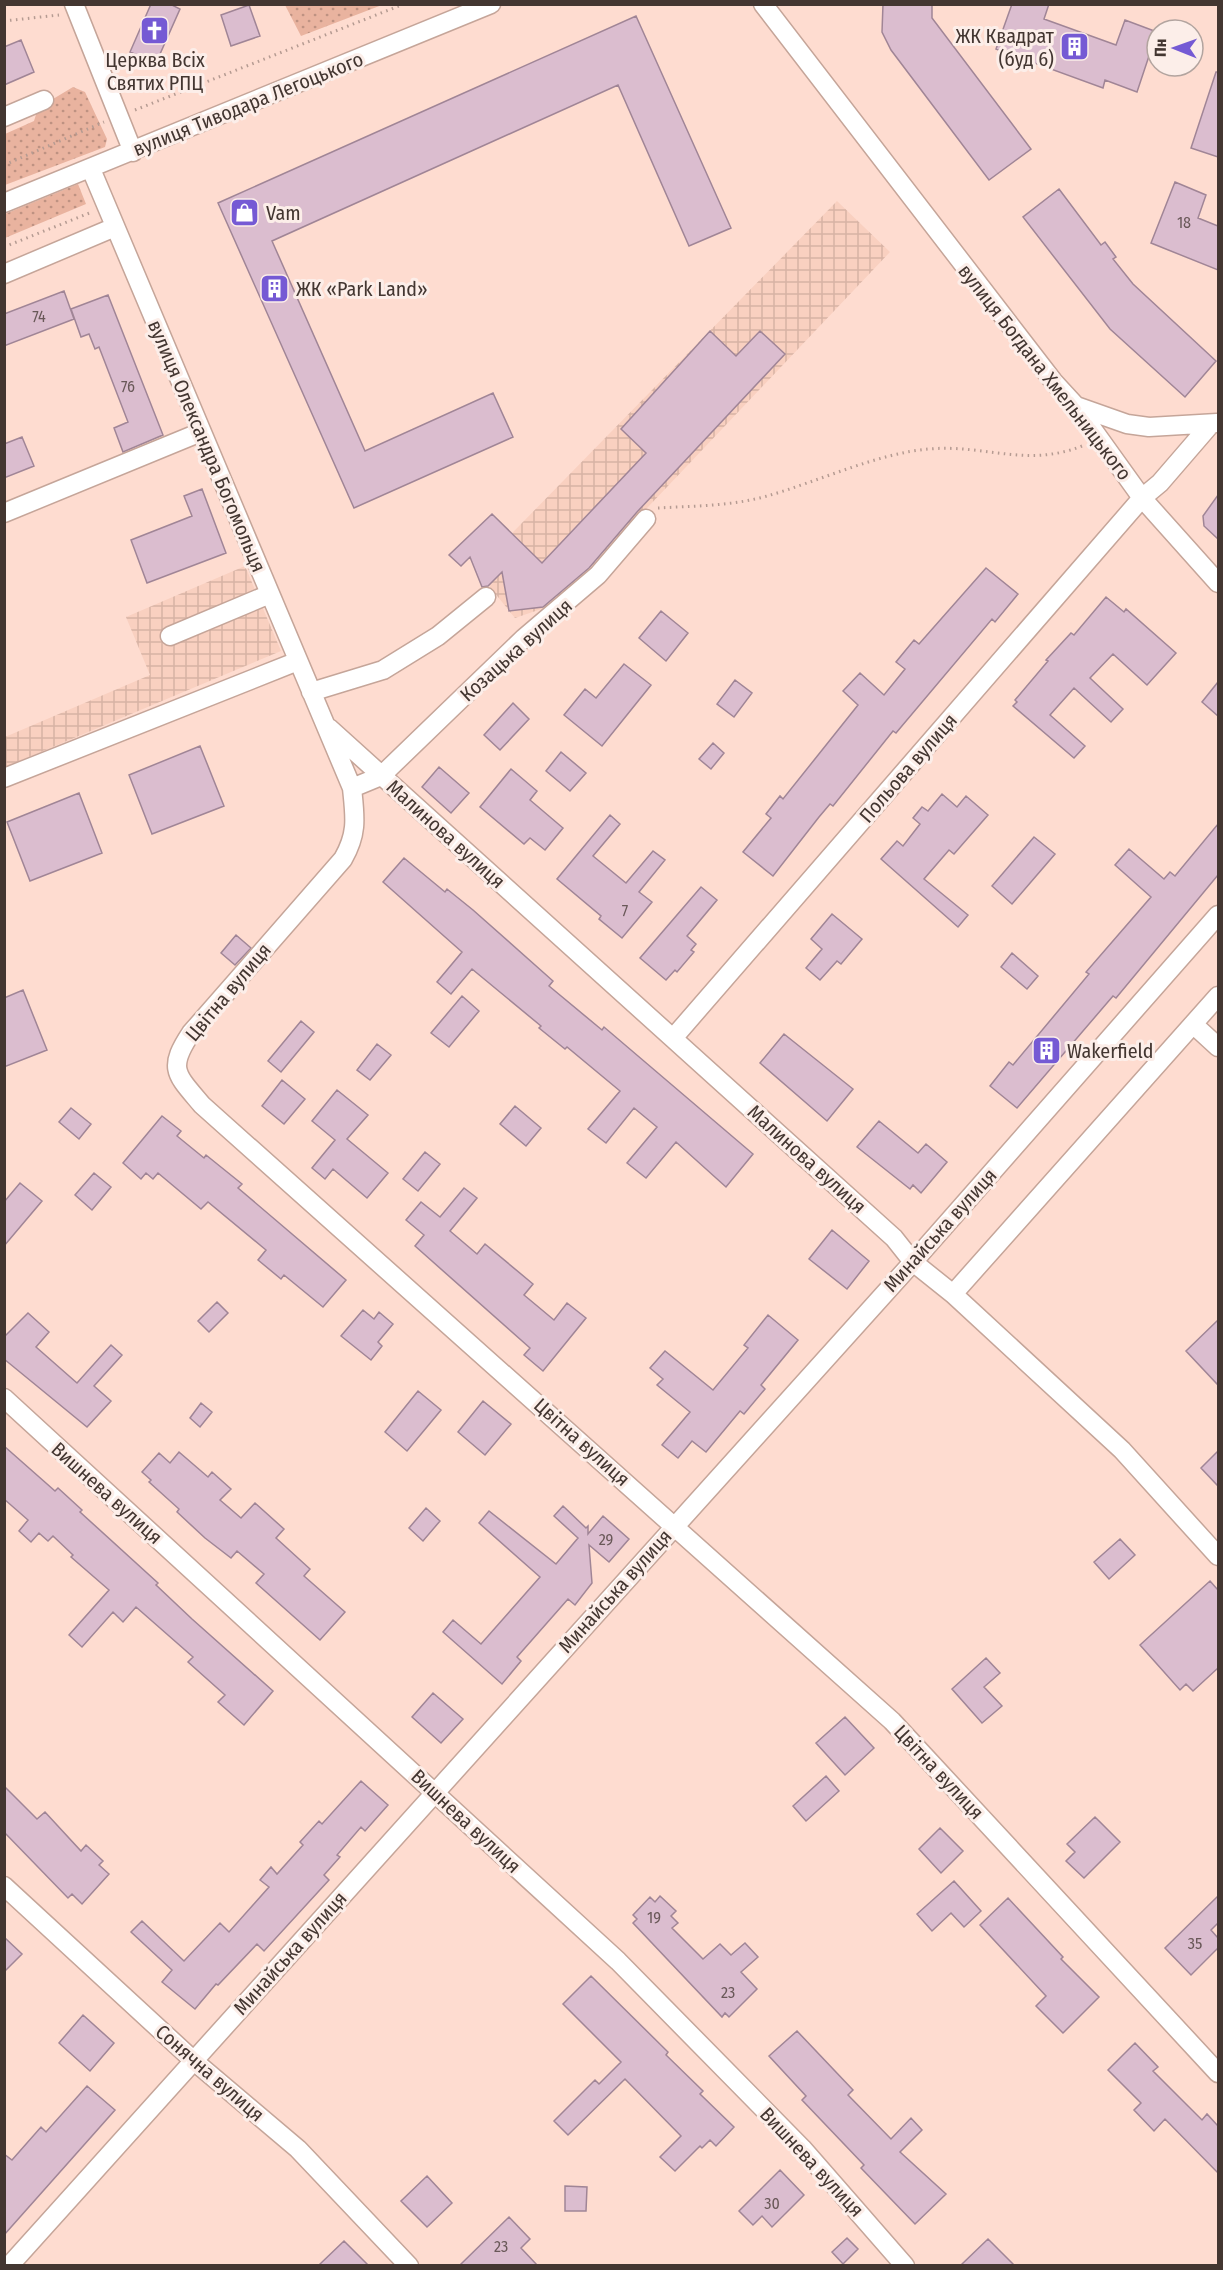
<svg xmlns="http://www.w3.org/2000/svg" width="1223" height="2270" font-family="'Fira Sans Condensed',sans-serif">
	<defs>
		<pattern id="industrial-grid" width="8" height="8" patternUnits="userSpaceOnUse" patternTransform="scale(1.5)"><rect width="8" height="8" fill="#f9d0c0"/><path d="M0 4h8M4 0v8" fill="none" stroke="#d7b3a5"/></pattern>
		<pattern id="grass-dots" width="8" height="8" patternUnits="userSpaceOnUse" patternTransform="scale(1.5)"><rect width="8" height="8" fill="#e9b39f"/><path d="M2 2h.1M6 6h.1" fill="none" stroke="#be9282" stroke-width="1.8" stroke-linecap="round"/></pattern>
	</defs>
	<rect width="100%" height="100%" fill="#fedcd0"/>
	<path fill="url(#industrial-grid)" d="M837 201 890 252 556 604 515 618 476 570Z
		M245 566 281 651 5 767V737L150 675 126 617Z"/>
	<path fill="url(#grass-dots)" d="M285 5H382L301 36Z
		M73 87 85 92 107 139 105 147 5 185V134L34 121 38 108Z
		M78 184 86 204 5 238V214Z"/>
	<path fill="#dbbdcf" stroke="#a08596" stroke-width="1.5" d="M151 4H170L180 9 156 63 130 52Z
		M883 4H932V18L1031 149 989 180 891 50 882 32Z
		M1012 4H1049L1044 19 1116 45 1125 20 1157 32 1137 92 1105 80 1103 88 996 49Z
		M249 5 260 36 231 46 221 15Z
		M636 16 731 228 689 246 618 85 272 241 365 451 493 393 513 437 354 508 218 203Z
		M21 40 34 72 4 85V47Z
		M1216 72H1218V157L1191 148Z
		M1175 182 1206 195 1198 218 1218 226V270L1151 243Z
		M1059 189 1101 245 1105 242 1116 257 1113 259 1133 284 1216 361 1185 397 1110 329 1023 217Z
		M64 291 74 319 4 346V314Z
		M108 295 163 435 123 452 114 428 128 422 99 347 95 349 89 334 81 337 71 309Z
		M710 331 736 356 760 331 785 354 637 512 589 568 543 607 509 611 502 572 488 586 482 587 470 557 461 566 449 555 492 514 542 563 646 453 621 429Z
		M22 437 34 466 4 478V444Z
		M202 489 226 553 147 583 131 540 192 516 184 496Z
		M1218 495V539L1204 526 1203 516Z
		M986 568 1018 594 995 622 992 619 896 733 893 731 833 806 830 804 819 817 773 876 743 852 771 818 766 814 780 796 783 799 858 705 843 691 860 673 884 695 905 669 896 662 914 640 919 644Z
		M1106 597 1124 612 1126 609 1176 653 1147 685 1113 654 1090 678 1123 709 1111 722 1074 688 1050 715 1085 746 1074 758 1013 706 1017 702 1015 700 1048 661 1046 660 1071 633 1074 635Z
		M661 611 688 633 666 661 639 638Z
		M624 664 651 685 602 746 564 715 585 689 596 698Z
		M735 680 752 693 734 717 717 704Z
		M1218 682V716L1202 702Z
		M513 703 529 719 500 750 484 735Z
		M713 743 724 753 711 769 699 759Z
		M200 746 224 806 152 834 129 775Z
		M561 752 586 773 570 791 546 771Z
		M439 767 469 793 451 813 422 787Z
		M511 769 537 791 530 800 563 828 545 850 530 838 524 844 480 807Z
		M79 793 102 853 30 881 7 822Z
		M942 794 957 807 966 796 988 815 954 854 949 850 924 879 968 915 958 927 881 859 897 841 903 846 920 824 913 818 922 807 928 811Z
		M610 815 620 824 593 856 626 883 653 851 665 860 639 892 652 902 622 938 599 919 601 916 557 879Z
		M1218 824V875L1116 998 1113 996 1017 1108 990 1086 1009 1062 1013 1065 1089 974 1086 972 1151 897 1115 865 1129 849 1164 879 1170 872 1175 876Z
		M1034 837 1055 854 1012 904 992 886Z
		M404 858 445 892 447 889 473 910 553 981 549 986 602 1030 604 1027 753 1154 726 1187 676 1142 646 1178 627 1163 657 1127 634 1108 606 1143 588 1129 620 1091 567 1047 565 1049 539 1028 541 1026 472 969 451 994 437 982 462 952 383 882Z
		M701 887 717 900 687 936 696 944 691 950 694 952 677 972 675 970 666 980 640 958Z
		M832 914 862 939 841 964 837 961 820 980 806 968 822 949 811 939Z
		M236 935 251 948 235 965 221 953Z
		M1012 953 1038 976 1027 989 1001 967Z
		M23 990 47 1050 4 1067V998Z
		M462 996 479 1011 449 1047 431 1033Z
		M301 1021 314 1032 281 1072 268 1061Z
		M784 1034 853 1089 827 1121 760 1063Z
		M377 1044 391 1055 370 1080 357 1070Z
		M282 1080 305 1099 284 1124 262 1106Z
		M337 1090 368 1115 347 1139 388 1173 367 1198 333 1169 325 1179 312 1168 335 1140 312 1121Z
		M515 1106 541 1128 526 1146 500 1124Z
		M71 1108 91 1124 79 1139 59 1122Z
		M162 1116 181 1131 177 1136 204 1158 206 1155 242 1184 238 1188 346 1280 323 1307 284 1275 281 1279 258 1260 266 1250 208 1202 201 1209 158 1173 153 1179 146 1173 141 1179 123 1163Z
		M879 1121 918 1153 926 1144 947 1162 921 1193 913 1185 910 1189 857 1147Z
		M425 1152 440 1164 418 1191 403 1179Z
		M94 1173 111 1187 92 1210 75 1195Z
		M20 1183 42 1201 4 1246V1202Z
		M464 1188 477 1198 450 1231 477 1254 485 1244 533 1284 524 1295 554 1320 567 1303 586 1318 543 1371 524 1355 530 1348 415 1246 424 1235 406 1220 421 1202 440 1217Z
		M832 1230 869 1261 847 1289 809 1259Z
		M217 1302 228 1313 209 1332 198 1321Z
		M363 1310 374 1319 379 1312 393 1324 378 1342 382 1346 371 1360 341 1336Z
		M28 1313 49 1332 36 1347 77 1383 111 1345 122 1355 94 1386 111 1401 87 1427 4 1359V1337Z
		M768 1315 798 1340 761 1385 765 1389 744 1414 740 1411 706 1452 692 1441 678 1458 662 1445 690 1412 657 1385 663 1379 650 1368 665 1351 713 1390 748 1348 744 1345Z
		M1218 1320V1385L1186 1351Z
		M418 1391 441 1410 407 1451 385 1432Z
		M483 1401 511 1424 485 1455 458 1432Z
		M201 1403 212 1412 200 1427 190 1418Z
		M4 1446 55 1491 58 1488 82 1510 80 1512 158 1583 156 1585 192 1619 273 1691 244 1725 218 1702 225 1695 188 1662 193 1657 136 1607 123 1622 113 1612 82 1647 69 1635 109 1590 71 1557 73 1555 53 1536 48 1541 39 1533 31 1542 19 1531 28 1520 4 1499Z
		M1218 1451V1486L1201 1468Z
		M179 1452 208 1477 212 1472 231 1489 220 1500 241 1518 255 1503 284 1529 276 1538 310 1569 304 1576 345 1612 320 1640 256 1583 264 1574 237 1551 231 1558 205 1538 177 1512 179 1509 149 1482 151 1480 142 1472 159 1453 170 1463Z
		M563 1506 586 1528 588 1526V1534L603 1516 629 1539 609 1562 589 1545 592 1583 575 1605 568 1599 517 1657 521 1661 502 1684 443 1632 453 1620 481 1644 540 1577 479 1523 489 1511 556 1564 578 1538 554 1516Z
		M426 1508 440 1521 423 1541 409 1528Z
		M1120 1539 1135 1555 1109 1579 1094 1562Z
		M1210 1581 1218 1590V1668L1193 1691 1186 1684 1180 1690 1140 1645Z
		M986 1658 1000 1673 984 1687 1002 1706 982 1723 952 1689Z
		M433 1693 463 1719 441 1743 412 1717Z
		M845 1717 874 1748 845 1775 816 1743Z
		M826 1776 839 1791 806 1821 793 1806Z
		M361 1781 388 1805 365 1831 361 1827 337 1855 340 1857 324 1875 329 1880 264 1951 257 1944 218 1985 216 1984 195 2009 162 1982 172 1970 131 1932 142 1921 184 1961 220 1923 229 1932 269 1887 260 1880 271 1867 277 1874 303 1845 300 1842 319 1821 322 1824Z
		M4 1786 37 1819 45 1812 81 1851 86 1845 103 1861 99 1865 109 1874 82 1904 72 1894 68 1898 4 1832Z
		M1095 1817 1120 1842 1084 1878 1066 1861 1075 1852 1067 1844Z
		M940 1828 963 1851 941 1873 919 1849Z
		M954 1881 981 1911 964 1927 951 1913 932 1931 917 1914Z
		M660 1896 676 1911 671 1916 678 1923 672 1928 703 1959 720 1944 731 1955 745 1943 758 1957 741 1972 757 1989 729 2017 725 2013 722 2017 633 1923 637 1919 633 1915 650 1897 655 1902Z
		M1218 1896V1923L1211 1930 1218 1938V1948L1191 1975 1165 1948Z
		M1008 1898 1063 1957 1061 1959 1099 1997 1063 2033 1036 2006 1046 1996 980 1925Z
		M4 1937 22 1954 4 1972Z
		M591 1976 668 2052 666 2055 703 2091 700 2094 734 2127 716 2146 710 2140 702 2148 700 2146 675 2171 660 2157 681 2136 625 2079 568 2135 554 2121 595 2080 599 2084 621 2062 563 2004Z
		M83 2015 114 2043 90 2071 59 2043Z
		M797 2031 853 2090 848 2095 891 2139 911 2118 922 2130 900 2152 946 2194 915 2224 861 2168 864 2165 802 2100 806 2096 769 2056Z
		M1135 2043 1158 2067 1153 2071 1202 2120 1207 2114 1218 2126V2173L1165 2119 1154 2131 1134 2110 1141 2103 1108 2070Z
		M87 2086 115 2110 4 2235V2154L12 2160 41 2127 46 2132Z
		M780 2170 804 2195 772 2227 762 2216 753 2225 739 2211Z
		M427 2176 452 2203 427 2227 401 2201Z
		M565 2186 587 2187 586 2211H565Z
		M509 2217 530 2239 521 2248 537 2265H460Z
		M847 2238 858 2249 843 2264 832 2252Z
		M988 2239 1014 2265H961Z
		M344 2241 368 2265H319Z"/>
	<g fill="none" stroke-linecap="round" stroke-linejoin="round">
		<defs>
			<path id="minor" d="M74 4 133 152
				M763 4 1053 381 1076 406 1142 498 1218 583
				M4 117 44 100
				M91 169 352 788C355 817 358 833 343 859L191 1033C167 1069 176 1074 202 1105L892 1721 1218 2073
				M4 203 491 4
				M4 274 115 227
				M1076 406 1127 424 1149 427 1217 423
				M4 513 201 432
				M170 636 270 594
				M311 692 383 670 438 636 486 597
				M329 728 894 1238 913 1262 953 1294 1122 1450 1218 1556
				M4 778 298 661
				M352 788 381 776 524 638 598 575 646 519
				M1194 1025 1218 1047
				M674 1037 1142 498 1160 483 1210 425
				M953 1294 1218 996
				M4 1398 618 1961 802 2148 905 2266
				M4 1886 194 2061 298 2149 409 2266
				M9 2266 913 1262 1218 915"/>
		</defs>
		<use href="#minor" stroke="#c5a599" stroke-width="21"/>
		<path stroke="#b59b92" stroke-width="3" stroke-dasharray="1.5 4.5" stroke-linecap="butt" d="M4 21 59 15
			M135 110 404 4
			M4 165 104 122
			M4 247 92 212
			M658 508C693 506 733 506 767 496 817 482 878 453 929 449 984 444 1027 468 1082 446"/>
		<use href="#minor" stroke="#fff" stroke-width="18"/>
	</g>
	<defs>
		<symbol id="church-square" viewBox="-11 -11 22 22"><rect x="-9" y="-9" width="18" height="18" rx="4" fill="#755ad4" stroke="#fceee9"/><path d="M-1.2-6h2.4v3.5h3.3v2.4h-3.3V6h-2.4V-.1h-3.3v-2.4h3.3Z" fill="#fff"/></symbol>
		<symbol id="building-square" viewBox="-11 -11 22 22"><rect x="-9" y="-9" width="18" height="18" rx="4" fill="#755ad4" stroke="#fceee9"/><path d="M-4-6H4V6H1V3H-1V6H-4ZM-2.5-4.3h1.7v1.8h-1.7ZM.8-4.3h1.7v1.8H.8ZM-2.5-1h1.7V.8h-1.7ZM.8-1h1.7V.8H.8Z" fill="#fff"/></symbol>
		<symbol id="shop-square" viewBox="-11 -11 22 22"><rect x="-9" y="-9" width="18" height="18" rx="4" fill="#755ad4" stroke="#fceee9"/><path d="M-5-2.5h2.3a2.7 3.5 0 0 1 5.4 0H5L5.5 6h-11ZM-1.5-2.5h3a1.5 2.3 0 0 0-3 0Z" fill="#fff"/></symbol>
	</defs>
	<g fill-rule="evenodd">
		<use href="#church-square" x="138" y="14" width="33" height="33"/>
		<use href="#building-square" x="1058" y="30" width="33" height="33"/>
		<use href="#shop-square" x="228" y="196" width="33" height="33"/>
		<use href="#building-square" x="258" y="272" width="33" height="33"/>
		<use href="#building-square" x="1030" y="1034" width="33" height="33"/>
	</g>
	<g text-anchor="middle" stroke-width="6" stroke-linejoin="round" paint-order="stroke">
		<g font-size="16" fill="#695858">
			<text x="1184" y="228">18</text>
			<text x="39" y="322">74</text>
			<text x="128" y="392">76</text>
			<text x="625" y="916">7</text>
			<text x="606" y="1545">29</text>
			<text x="654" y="1923">19</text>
			<text x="1195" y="1949">35</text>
			<text x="728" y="1998">23</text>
			<text x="772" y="2209">30</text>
			<text x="501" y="2252">23</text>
		</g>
		<g font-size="20" fill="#433631" stroke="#fceee9" text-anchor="start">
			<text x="1054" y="43" text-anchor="end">ЖК Квадрат<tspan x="1054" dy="23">(буд 6)</tspan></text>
			<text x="155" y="67" text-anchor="middle">Церква Всіх<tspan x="155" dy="23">Святих РПЦ</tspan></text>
			<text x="266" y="220">Vam</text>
			<text x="296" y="296">ЖК «Park Land»</text>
			<text x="1067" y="1058">Wakerfield</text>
		</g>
		<g font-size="20" fill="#433631" stroke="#fceee9">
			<text transform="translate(248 104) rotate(-22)" y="7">вулиця Тиводара Легоцького</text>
			<text transform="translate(1045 372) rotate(52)" y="7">вулиця Богдана Хмельницького</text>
			<text transform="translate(207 446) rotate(67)" y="7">вулиця Олександра Богомольця</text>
			<text transform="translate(516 650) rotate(-42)" y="7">Козацька вулиця</text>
			<text transform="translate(908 768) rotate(-49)" y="7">Польова вулиця</text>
			<text transform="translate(446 834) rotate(42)" y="7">Малинова вулиця</text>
			<text transform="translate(228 992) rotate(-50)" y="7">Цвітна вулиця</text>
			<text transform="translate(807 1159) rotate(42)" y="7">Малинова вулиця</text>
			<text transform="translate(940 1230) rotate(-48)" y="7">Минайська вулиця</text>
			<text transform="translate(582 1442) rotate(42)" y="7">Цвітна вулиця</text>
			<text transform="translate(107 1493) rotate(42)" y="7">Вишнева вулиця</text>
			<text transform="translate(615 1591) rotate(-48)" y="7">Минайська вулиця</text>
			<text transform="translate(939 1772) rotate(47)" y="7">Цвітна вулиця</text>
			<text transform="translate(466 1821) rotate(43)" y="7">Вишнева вулиця</text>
			<text transform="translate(290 1953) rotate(-48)" y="7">Минайська вулиця</text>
			<text transform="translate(210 2073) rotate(41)" y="7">Сонячна вулиця</text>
			<text transform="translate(812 2162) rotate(47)" y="7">Вишнева вулиця</text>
		</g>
	</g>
	<rect width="1223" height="2270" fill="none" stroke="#433631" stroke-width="12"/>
	<g transform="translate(1175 48) rotate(271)"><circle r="28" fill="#fceee9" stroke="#b2a49f" stroke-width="1.5"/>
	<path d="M0-4.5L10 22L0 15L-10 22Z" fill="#755ad4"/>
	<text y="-9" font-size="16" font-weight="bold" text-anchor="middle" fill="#433631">Пн</text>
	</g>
</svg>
